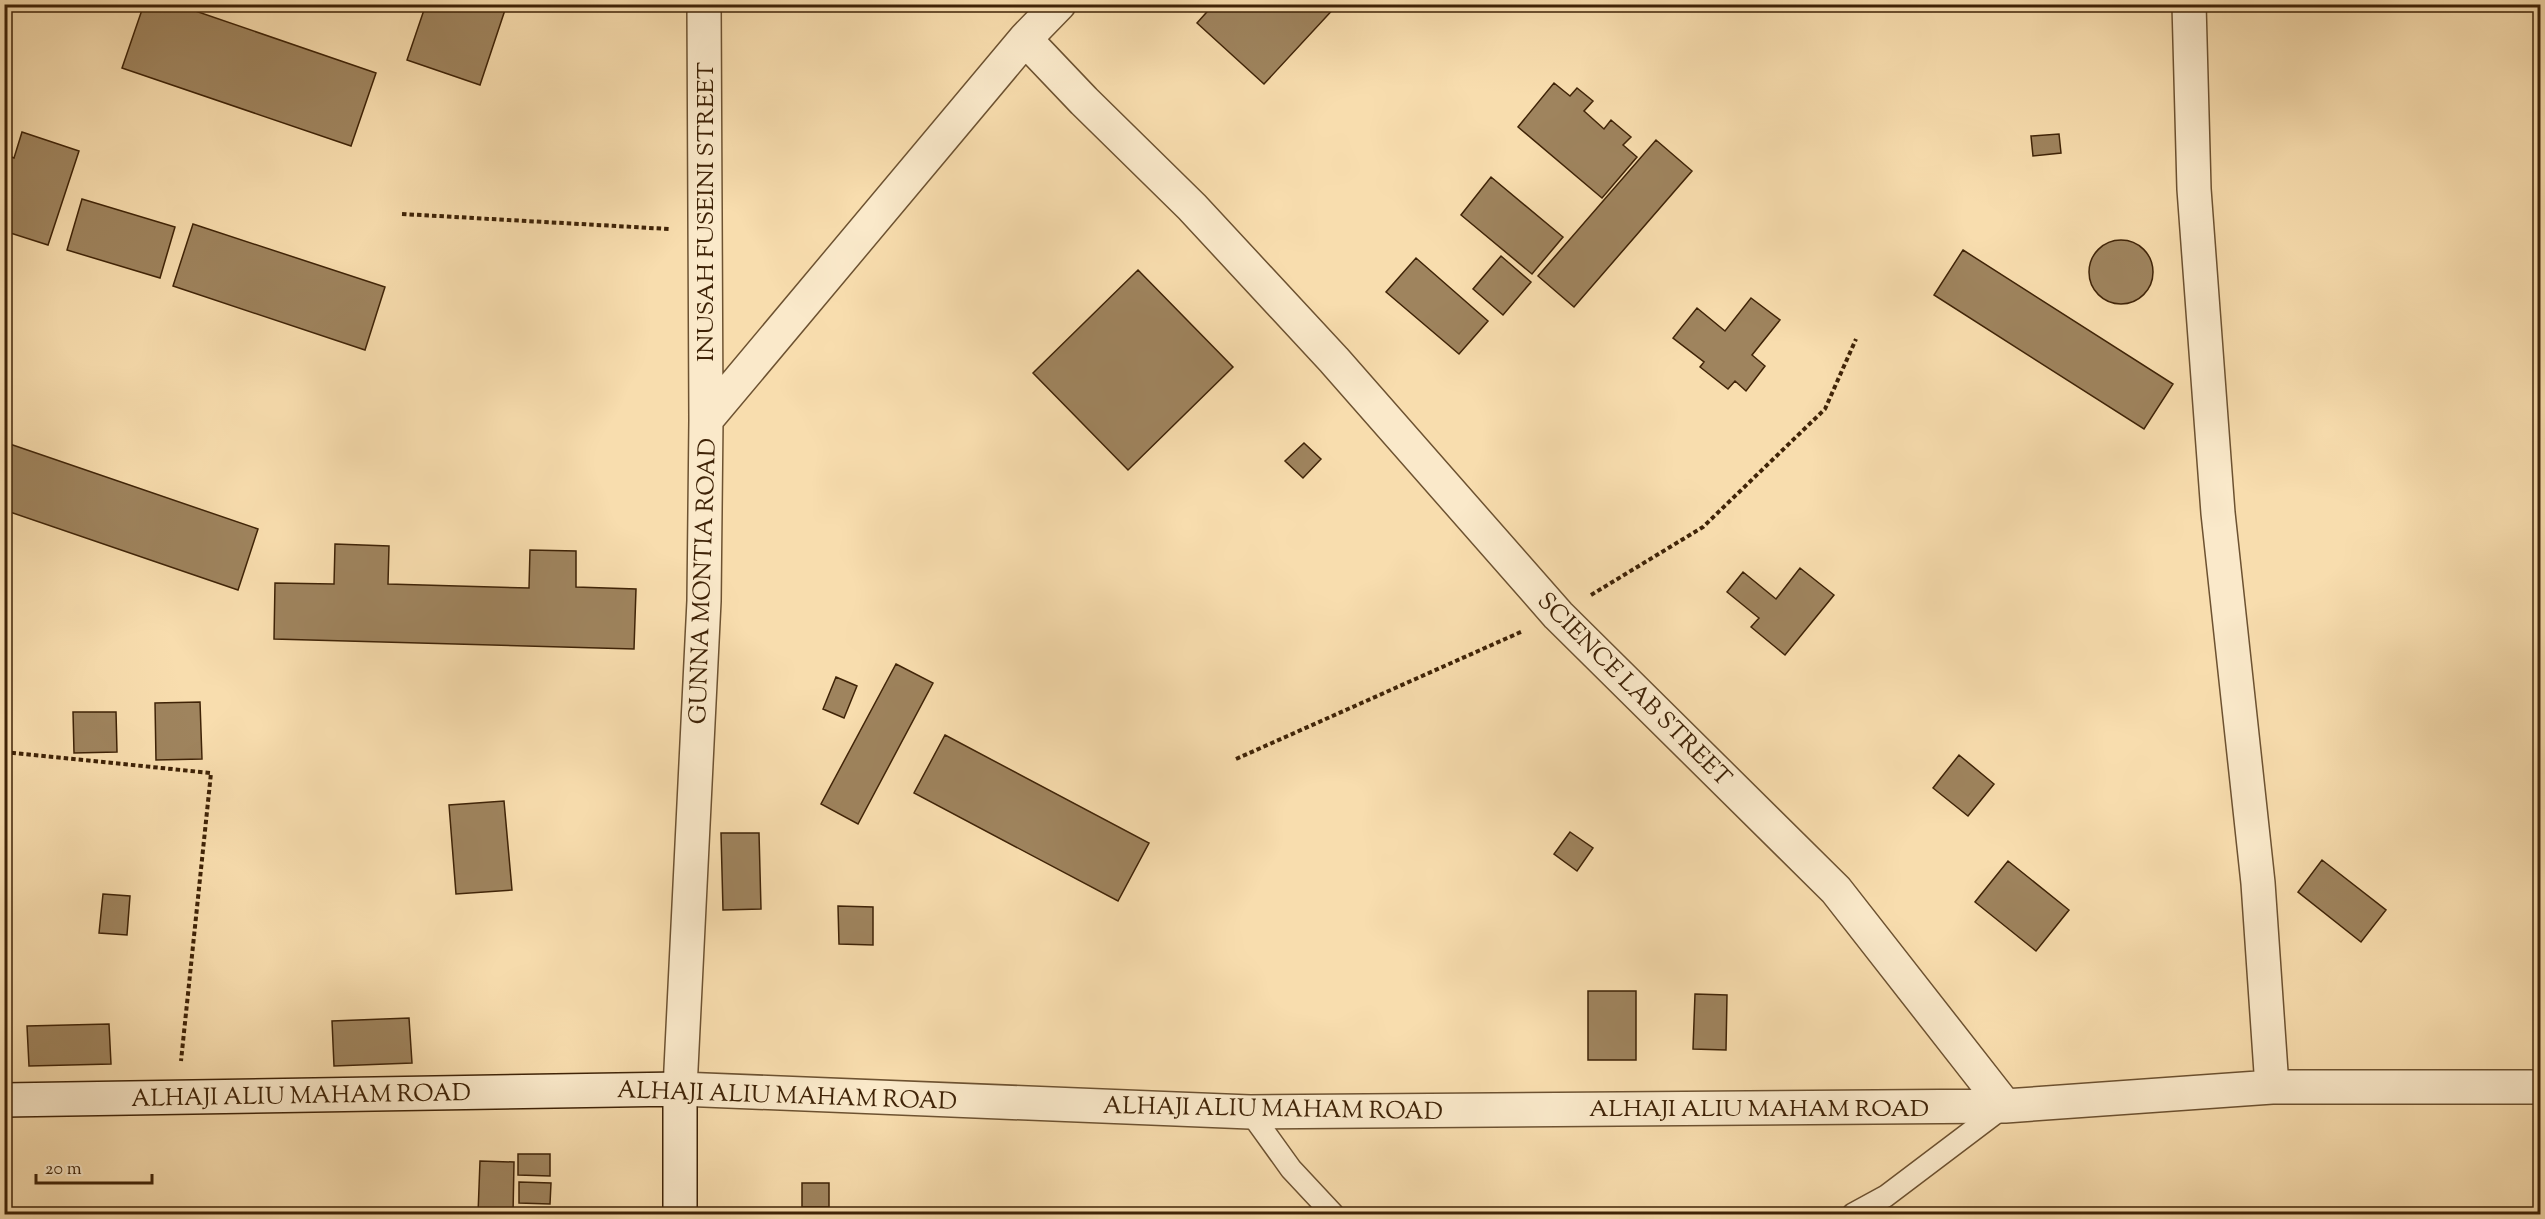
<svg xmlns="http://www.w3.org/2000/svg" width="2545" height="1219" font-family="'Sorts Mill Goudy',serif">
	<rect width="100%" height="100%" fill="#f8ddae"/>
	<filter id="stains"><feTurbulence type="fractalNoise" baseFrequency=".00333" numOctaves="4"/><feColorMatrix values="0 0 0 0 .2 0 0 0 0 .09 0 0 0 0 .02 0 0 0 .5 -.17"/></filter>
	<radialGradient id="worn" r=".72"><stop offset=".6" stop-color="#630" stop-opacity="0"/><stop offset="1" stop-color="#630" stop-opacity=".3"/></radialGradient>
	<path fill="#9f845e" stroke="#3f2307" stroke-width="1.5" d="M144 4H175L376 73 351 146 122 68Z
		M426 4H507L480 85 407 60Z
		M1214 4H1338L1264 84 1197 23Z
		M1554 83 1570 96 1577 88 1593 101 1584 111 1604 129 1611 120 1631 137 1623 145 1637 157 1602 198 1518 127Z
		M22 132 79 151 48 245 4 231V154L14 158Z
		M2059 134 2061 153 2033 156 2031 136Z
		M1656 140 1692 171 1574 307 1538 276Z
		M1491 177 1563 237 1532 274 1461 215Z
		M82 199 175 227 160 278 67 250Z
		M193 224 385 287 365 350 173 286Z
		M2089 272a32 32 0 1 1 64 0a32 32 0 1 1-64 0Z
		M1963 250 2173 384 2144 429 1934 295Z
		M1501 256 1531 282 1503 315 1473 289Z
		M1416 258 1488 321 1459 354 1386 292Z
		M1138 270 1233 367 1128 470 1033 373Z
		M1751 298 1780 320 1752 355 1765 366 1746 391 1735 381 1728 389 1700 367 1704 362 1673 338 1697 308 1725 331Z
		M4 442 258 529 238 590 4 510Z
		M1304 443 1321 459 1303 478 1285 461Z
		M335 544 389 546 388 584 529 588 530 550 576 551V587L636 589 634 649 274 639 275 583 334 584Z
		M1800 568 1834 595 1785 655 1751 627 1759 618 1727 592 1743 572 1776 599Z
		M896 664 933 683 858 824 821 804Z
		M836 677 857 686 844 718 823 709Z
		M200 702 202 759 156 760 155 703Z
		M73 712H116L117 752 74 753Z
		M945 735 1149 843 1118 901 914 793Z
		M1959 755 1994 784 1968 816 1933 788Z
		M504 801 512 890 456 894 449 805Z
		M1570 832 1593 848 1577 871 1554 854Z
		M721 833H759L761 909 723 910Z
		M2322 860 2386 910 2361 942 2298 892Z
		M2008 861 2069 910 2036 951 1975 902Z
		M103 894 130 896 127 935 99 933Z
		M838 906 873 907V945L839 944Z
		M1588 991H1636V1060H1588Z
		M1695 994 1727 995 1726 1050 1693 1049Z
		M409 1018 412 1063 334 1066 332 1021Z
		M109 1024 111 1064 29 1066 27 1026Z
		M518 1154H550V1176L518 1175Z
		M480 1161 514 1162 513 1214H478Z
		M519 1182 551 1183 550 1204 519 1203Z
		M802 1183H829V1207H802Z"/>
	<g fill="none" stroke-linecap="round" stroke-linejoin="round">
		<defs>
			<path id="lane" d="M1250 1112 1291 1169 1333 1214
				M1853 1214 1886 1196 2005 1106"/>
			<path id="street" d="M704 4 706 420 704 601 680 1089 1250 1112 2005 1106 2272 1087H2540
				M2189 4 2194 189 2218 513 2258 883 2272 1087
				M1025 39 1084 101 1192 207 1334 360 1558 615 1836 890 2005 1106
				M706 420 1025 39 1059 4"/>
			<path id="secondary" d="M4 1100 680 1089V1214"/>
		</defs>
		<use href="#lane" stroke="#6d5231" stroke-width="24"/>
		<use href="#street" stroke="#6d5231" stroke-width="36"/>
		<use href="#secondary" stroke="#3f2307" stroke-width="36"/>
		<path stroke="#3f2307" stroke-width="4" stroke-dasharray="4.5 3" stroke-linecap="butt" d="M402 214 669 229
			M1591 595 1703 527 1825 409 1856 339
			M4 752 211 773 181 1061
			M1236 759 1523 631"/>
		<use href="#lane" stroke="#fae9ca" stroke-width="21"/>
		<use href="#street" stroke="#fae9ca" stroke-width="33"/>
		<use href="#secondary" stroke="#fae9ca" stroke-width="33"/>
	</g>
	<g text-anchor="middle" stroke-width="4.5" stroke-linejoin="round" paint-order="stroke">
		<g font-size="24" fill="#3f2307" stroke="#fae9ca">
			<text transform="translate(705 212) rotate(-90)" y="8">INUSAH FUSEINI STREET</text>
			<text transform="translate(702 581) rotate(-88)" y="8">GUNNA MONTIA ROAD</text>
			<text transform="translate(1635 689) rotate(45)" y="8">SCIENCE LAB STREET</text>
			<text transform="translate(301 1095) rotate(-1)" y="8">ALHAJI ALIU MAHAM ROAD</text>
			<text transform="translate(787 1095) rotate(2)" y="8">ALHAJI ALIU MAHAM ROAD</text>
			<text transform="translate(1273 1108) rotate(1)" y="8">ALHAJI ALIU MAHAM ROAD</text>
			<text x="1759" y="1116">ALHAJI ALIU MAHAM ROAD</text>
		</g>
	</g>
	<rect width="2545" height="1219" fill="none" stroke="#f8ddae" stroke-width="24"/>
	<rect x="6" y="6" width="2533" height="1207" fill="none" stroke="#3f2307" stroke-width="3"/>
	<rect x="12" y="12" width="2521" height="1195" fill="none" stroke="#3f2307" stroke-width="1.5"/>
	<path d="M36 1174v9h116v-9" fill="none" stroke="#3f2307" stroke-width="3"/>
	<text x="45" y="1174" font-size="18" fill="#3f2307" stroke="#fae9ca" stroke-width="4.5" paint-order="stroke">20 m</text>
	<rect width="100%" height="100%" filter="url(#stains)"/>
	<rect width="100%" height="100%" fill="url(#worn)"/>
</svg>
